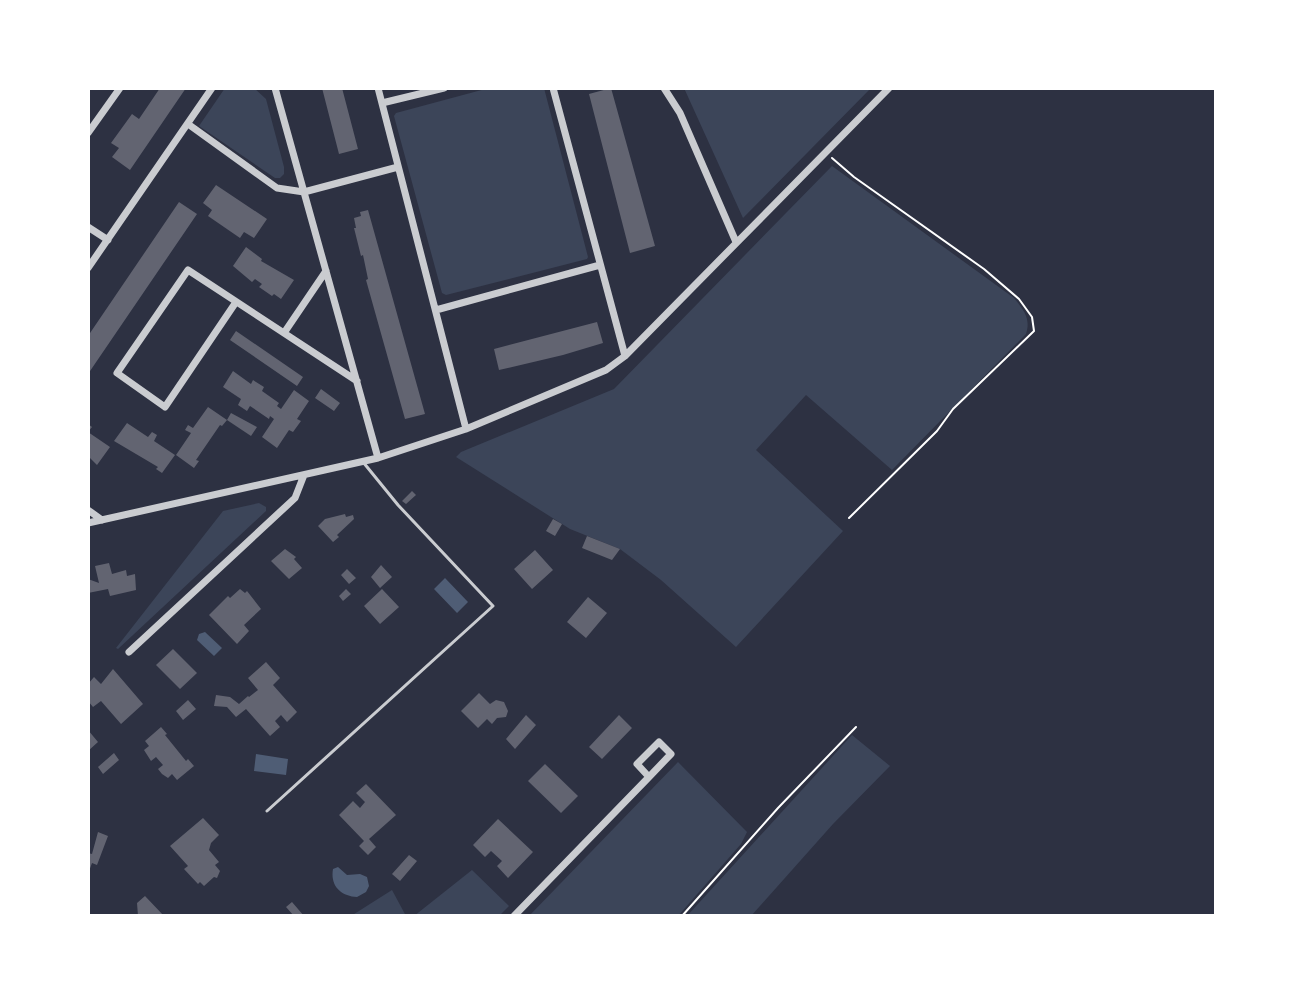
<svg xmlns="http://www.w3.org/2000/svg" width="1304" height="1004" font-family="'DM Sans',sans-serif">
	<rect width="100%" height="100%" fill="#2d3142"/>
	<path fill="#3c4559" d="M225 88H254L266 99 284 167V174L280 178H275L199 126Z
		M489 88H544L588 257 587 259 446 295 442 293 394 116 396 113Z
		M684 88H871L743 218Z
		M832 166 1014 298C1024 310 1031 319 1026 334L892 470 806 395 756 450 843 531 736 647 661 580 620 549 570 529 456 457 461 452 614 389Z
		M259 503 266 507V511L118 649 116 648 223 511Z
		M852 735 890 766 833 824 751 916H687Z
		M678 762 747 832 741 844 678 916H529Z
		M472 870 509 906 499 916H414Z
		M392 890 406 916H351Z"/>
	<path fill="#4f5d75" d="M445 578 468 602 457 613 434 589Z
		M205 632 222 648 214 656 197 640 199 634Z
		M256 754 288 759 286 775 254 771Z
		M338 867 347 875 360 874 367 877 369 886 366 892 357 897C341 896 330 886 333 869Z"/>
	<path fill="#626471" d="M160 88H186L130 170 112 157 119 148 111 143 132 114 139 119Z
		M322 88H342L358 149 339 154Z
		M611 88 655 246 630 253 589 94Z
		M216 185 267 219 254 238 244 232 240 238 208 216 212 210 203 203Z
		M179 202 197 214 88 374V336Z
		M368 210 425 414 405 419 366 280 368 279 363 255 361 256 354 228H356L354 218 361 216 360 212Z
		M246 247 262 259 261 261 294 280 281 299 274 294 272 296 259 287 262 284 255 279 252 282 233 266Z
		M597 322 603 343 563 355 499 370 494 349Z
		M236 331 303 377 297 386 230 340Z
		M233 371 251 384 253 380 264 387 262 391 279 403 277 406 281 409 294 390 309 401 297 419 301 421 293 432 289 430 277 448 262 437 274 419 270 416 269 419 250 406 247 411 238 405 241 399 223 387Z
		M321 389 340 403 334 411 315 398Z
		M208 407 227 420 222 426 220 425 196 460 199 461 194 468 176 455 191 433 185 430 188 425 193 428Z
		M231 413 257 427 251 436 227 420Z
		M127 423 148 437 152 432 157 435 154 441 175 455 162 473 156 469 158 467 114 441Z
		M88 424 92 427 88 432 110 447 97 465 88 456Z
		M412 491 416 495 406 504 402 501Z
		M345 514 346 517 353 515 354 519 337 535 339 537 333 542 318 526 325 519Z
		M553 519 562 524 555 536 546 531Z
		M587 536 620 549 612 560 582 548Z
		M285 549 296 557 294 559 302 568 289 579 271 561Z
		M535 550 553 570 532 589 514 569Z
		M109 563 112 574 126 570 127 576 135 574 136 590 110 596 108 589 88 593V579L99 583 95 566Z
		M381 565 392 577 380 588 371 577Z
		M347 569 356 578 349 584 341 575Z
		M240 589 245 593 247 591 261 609 244 625 249 631 237 644 209 615 228 596 230 598Z
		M346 589 351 594 343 601 339 596Z
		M382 589 399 607 380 624 364 606Z
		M588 597 607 613 586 638 567 622Z
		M173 649 197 673 180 689 156 665Z
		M266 662 280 678 273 685 297 712 287 722 281 715 275 721 280 727 270 736 246 709 236 717 227 707 214 706 216 695 230 697 239 704 248 696 249 697 258 690 248 678Z
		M113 669 143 704 121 724 101 701 93 707 88 701V684L94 677 101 684Z
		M479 693 490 704 496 700 504 702 508 711 506 717 497 718 492 724 487 719 478 728 461 711Z
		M188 700 196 709 183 720 176 711Z
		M526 715 536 725 515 749 506 739Z
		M619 715 632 728 602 759 589 747Z
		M161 727 167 734 165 735 186 761 188 759 194 766 177 780 172 774 168 778 162 774 158 769 163 765 156 757 151 761 144 750 149 746 145 741Z
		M88 730 98 742 88 751Z
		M114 753 119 760 103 774 98 767Z
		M545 764 578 796 561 813 528 781Z
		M366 784 396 815 369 839 376 847 368 855 359 846 364 841 339 815 353 801 360 808 365 802 356 793Z
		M203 818 219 835 211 843 209 850 219 862 215 865 220 871 217 878 214 877 204 886 200 882 198 884 184 869 188 866 170 846Z
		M498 819 533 852 508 878 497 866 502 861 491 851 485 857 473 845Z
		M98 832 108 836 97 865 92 863 88 874V853L92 854Z
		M409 855 417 861 400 881 392 874Z
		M145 896 164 916H138L137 903Z
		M292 902 304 916H294L286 907Z"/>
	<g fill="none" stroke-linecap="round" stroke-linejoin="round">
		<path stroke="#fff" stroke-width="2" d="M832 158 854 177 984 269 1019 299 1032 317 1034 331 953 409 937 431 849 518
			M682 916 778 808 856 727"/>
		<path stroke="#caccd0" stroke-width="3" d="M267 811 493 606 398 505 363 462"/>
		<path stroke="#caccd0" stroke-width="7" d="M275 88 378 458
			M378 88 466 429
			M553 88 625 356
			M664 88 680 113 736 242
			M382 103 444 88
			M188 124 277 188 304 192 398 167
			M88 133 120 88
			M88 227 108 240
			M88 268 212 88
			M236 302 165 407 117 373 188 270 357 381
			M436 310 600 265
			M284 333 326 271
			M88 510 102 520
			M88 523 378 458 466 429 606 370 625 356 889 88
			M129 652 295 498 304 475
			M514 916 649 777 671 754 659 742 637 764 649 777"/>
	</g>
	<rect width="1304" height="1004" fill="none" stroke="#ffffff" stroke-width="180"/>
</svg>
